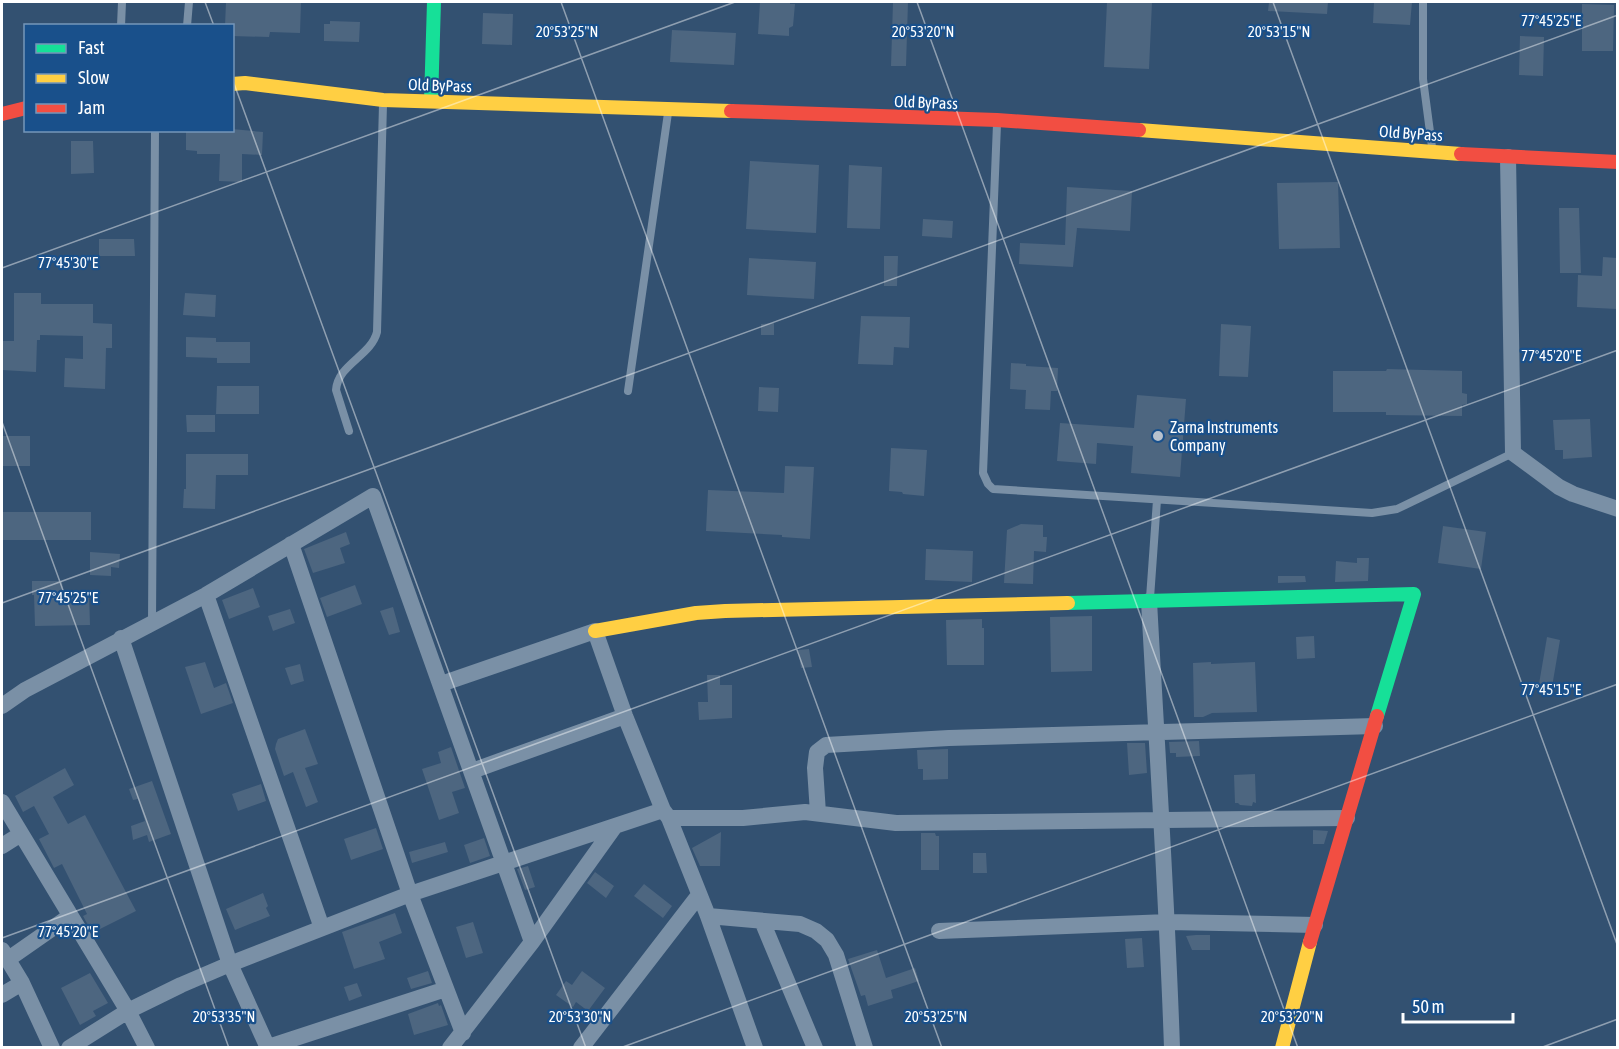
<svg xmlns="http://www.w3.org/2000/svg" width="1619" height="1049" font-family="'Asap Condensed',sans-serif">
	<rect width="100%" height="100%" fill="#335171"/>
	<path fill="#4d6680" d="M226 2H301L300 33 270 32 269 37 232 36V26H225Z
		M760 2H790V4H795L793 26 789 28V36L758 34Z
		M893 2H908L906 66H891Z
		M1107 2H1152L1149 69 1104 67Z
		M1269 2H1328L1327 14 1268 11Z
		M1374 2H1412L1410 25 1373 23Z
		M1582 4 1614 5 1613 51H1582Z
		M483 13 513 14 512 45 482 44Z
		M330 21 360 22 359 42 324 41V24H330Z
		M672 30 736 33 734 65 670 62Z
		M1520 36 1544 37 1543 76 1519 75Z
		M232 129 263 132 262 155 242 154V182L219 181 220 154H197V151L186 150V130H232Z
		M71 141H93L94 173 71 174Z
		M750 161 819 165 816 233 746 229Z
		M849 165 882 167 880 229 847 228Z
		M1338 182 1340 248 1279 249 1277 183Z
		M1067 187 1132 191 1130 231 1077 228 1073 267 1019 264 1020 243 1065 245Z
		M1559 208H1579L1581 273H1560Z
		M923 219 953 221 952 238 922 236Z
		M99 239H134L135 256H99Z
		M884 256H898L897 286H884Z
		M1603 257 1617 258V309L1577 307 1578 275 1602 276Z
		M749 258 816 262 814 299 747 295Z
		M14 293H41V304H93V323L112 324V348H106L105 389 64 387 65 358 83 359V336L40 335V340H37L36 372 2 370V341H14Z
		M185 293 216 295 215 317 183 315Z
		M861 316 910 317 909 348 894 347 893 365 858 364Z
		M774 323V335H761V324Z
		M1221 324 1251 326 1248 377 1219 376Z
		M186 337 216 338V342H250V363H217V358L186 357Z
		M1011 363 1026 364V366L1058 368 1057 391H1051L1050 410 1025 409 1026 390 1010 389Z
		M1387 369 1462 371V393L1467 394V404L1462 405V416L1386 415V412H1333V371H1386Z
		M217 386H259V414H216Z
		M759 387 779 388 778 412 758 411Z
		M1137 395 1186 399 1180 477 1131 473 1133 446 1097 443 1096 464 1057 461 1060 423 1134 428Z
		M186 415H215V432H187Z
		M1590 419 1592 457 1563 459V450H1555L1553 420Z
		M2 436H30V466H2Z
		M891 448 927 450 924 496 903 494 902 492 889 491Z
		M186 454H248V475H216L215 509 183 508 184 489H186Z
		M785 466 814 467 810 539 782 537V535L706 531 708 490 784 493Z
		M2 512H91V540H2Z
		M1021 524 1043 525V537H1047L1046 552 1034 551 1033 584 1004 583 1007 530Z
		M1443 526 1486 532 1481 569 1438 563Z
		M346 532 350 544 340 548 345 563 313 573 304 549Z
		M926 549 973 551 972 582 925 580Z
		M90 552 120 554 119 568 111 567V576L90 575Z
		M1357 558H1369L1368 581 1335 582 1336 561 1357 563Z
		M1278 576H1305L1306 582 1278 583Z
		M32 581H62L63 592H89L90 625 35 626 34 595H32Z
		M355 585 362 604 327 617 320 598Z
		M253 588 260 607 229 619 222 600Z
		M393 607 400 632 389 635 380 611Z
		M290 609 295 623 273 631 268 616Z
		M1092 616V671L1051 672 1050 617Z
		M982 619V628H984V665H947L946 620Z
		M1314 636 1315 658 1297 659 1296 637Z
		M1547 637 1560 640 1552 687 1539 684Z
		M809 649 812 667 801 668 798 650Z
		M205 662 214 688 226 683 233 703 201 714 185 667Z
		M1211 662V664L1255 662 1257 712 1212 713 1203 717H1194L1193 663Z
		M300 664 304 681 291 685 285 668Z
		M707 675H720V685H732V718L699 720 698 702H708Z
		M305 729 318 764 305 768 318 802 306 807 293 772 284 776 275 749 276 744 278 739Z
		M1199 741 1200 756 1176 757V753H1170L1169 742Z
		M1127 743H1145L1147 773 1129 775Z
		M451 747 465 788 452 792 459 813 439 820 422 769 441 763 438 752Z
		M948 749V779L923 780V769H918L917 750Z
		M65 768 74 785 53 797 68 824 85 815 136 911 96 931 93 925 89 927 83 916 87 914 62 864 54 868 39 839 49 834 34 806 23 812 15 796Z
		M1255 774 1256 803 1253 802 1252 806 1240 805 1238 803H1235L1234 775Z
		M152 781 171 834 149 842 147 835 133 840 131 826 145 821 138 799 133 800 129 789Z
		M261 784 266 801 238 811 232 794Z
		M376 828 383 849 351 860 344 839Z
		M1313 830 1328 831 1324 844H1313Z
		M721 832 720 866H700L692 848Z
		M921 833H935L936 836H939V870H921Z
		M484 838 490 856 470 863 464 845Z
		M445 842 448 852 412 863 409 852Z
		M973 853H986L987 873H973Z
		M528 866 535 887 525 890 517 869Z
		M595 872 614 886 606 898 587 883Z
		M644 884 672 906 663 918 634 896Z
		M263 893 268 906 266 908 270 916 235 930 226 909Z
		M395 913 402 933 379 942 385 959 354 969 342 932Z
		M473 922 483 953 466 958 456 927Z
		M1196 935H1210V950H1192L1186 936Z
		M1142 938 1144 967 1127 968 1125 939Z
		M877 950 886 978 915 968 919 981 891 990 893 998 868 1006 865 995 861 996 848 959Z
		M428 971 432 983 411 989 407 978Z
		M582 971 605 988 588 1011 576 1002 573 1007 556 995 566 981 572 985Z
		M90 973 108 1003 93 1011 96 1016 80 1025 61 988Z
		M357 983 362 996 349 1001 344 987Z
		M438 1003 439 1006 441 1005 448 1025 414 1035 408 1014Z"/>
	<g fill="none" stroke-linecap="round" stroke-linejoin="round">
		<path stroke="#7a90a6" stroke-width="8" d="M1423 2V79L1432 147
			M121 26 122 2
			M187 26 189 2
			M997 124 983 473 988 484 993 489 1372 513 1397 509 1513 453
			M628 391 668 113
			M349 431 336 390C338 364 371 356 377 332L383 104
			M1150 598 1157 500
			M152 623 155 130"/>
		<path stroke="#7a90a6" stroke-width="16" d="M1508 157 1513 453 1559 487 1573 494 1618 509
			M291 544 410 894 463 1033
			M206 595 322 928
			M1149 601C1157 750 1167 899 1172 1048
			M121 638 230 964 268 1048
			M441 684 595 631 625 716 663 810 669 818 708 916 800 924 816 931 827 940 836 955 865 1048
			M2 706 25 690 206 595 373 496 532 942
			M472 771 625 716
			M2 802 128 1011 147 1048
			M818 813 815 768 817 752 826 745 949 738 1375 726
			M669 818H743L805 812 896 823 1347 818
			M2 846 21 834
			M708 916 755 1048
			M762 921 815 1048
			M939 931 1168 922 1315 925
			M2 950 22 983 52 1048
			M7 960 70 916
			M2 995 22 983
			M268 1047 446 989
			M69 1048 128 1011 181 985 230 964 410 894 663 810
			M450 1048 532 942 615 826
			M581 1048 699 895"/>
		<path stroke="#16e098" stroke-width="14" d="M431 101 434 2
			M1068 603 1414 594 1377 716"/>
		<path stroke="#ffcf43" stroke-width="14" d="M232 84 245 83 383 100 731 111
			M1139 130 1461 154
			M595 631 696 613 725 611 1068 603
			M1282 1048 1310 942"/>
		<path stroke="#f24e42" stroke-width="14" d="M731 111 997 120 1139 130
			M2 114 26 108
			M1461 154 1618 162
			M1310 942 1377 716"/>
	</g>
	<path fill="none" stroke="#fff" stroke-width="1.5" stroke-opacity="0.45" d="M205 2 214 26M561 2 942 1048M917 2 1298 1048M1273 2 1618 947M232 78 586 1048M2 268 735 2M2 422 229 1048M2 603 1618 15M2 938 1618 350M620 1048 1618 684M1540 1048 1618 1019"/>
	<circle fill="#b8c2cd" stroke="#19508b" stroke-width="2" cx="1158" cy="436" r="6"/>
	<g text-anchor="middle" stroke-width="4.5" stroke-linejoin="round" paint-order="stroke">
		<g font-size="16" fill="#fff" stroke="#19508b">
			<text transform="translate(440 85) rotate(2)" y="6">Old ByPass</text>
			<text transform="translate(926 102) rotate(2)" y="6">Old ByPass</text>
			<text transform="translate(1411 133) rotate(4)" y="6">Old ByPass</text>
		</g>
		<g font-size="16" fill="#fff" stroke="#19508b" text-anchor="start">
			<text x="1170" y="433">Zarna Instruments<tspan x="1170" dy="18">Company</tspan></text>
		</g>
	</g>
	<g font-size="15" text-anchor="middle" fill="#fff" stroke="#19508b" stroke-width="4.5" stroke-linejoin="round" paint-order="stroke">
		<text x="1551" y="26">77°45'25"E</text>
		<text x="567" y="37">20°53'25"N</text>
		<text x="923" y="37">20°53'20"N</text>
		<text x="1279" y="37">20°53'15"N</text>
		<text x="68" y="268">77°45'30"E</text>
		<text x="1551" y="361">77°45'20"E</text>
		<text x="68" y="603">77°45'25"E</text>
		<text x="1551" y="695">77°45'15"E</text>
		<text x="68" y="937">77°45'20"E</text>
		<text x="224" y="1022">20°53'35"N</text>
		<text x="580" y="1022">20°53'30"N</text>
		<text x="936" y="1022">20°53'25"N</text>
		<text x="1292" y="1022">20°53'20"N</text>
	</g>
	<rect width="1619" height="1049" fill="none" stroke="#ffffff" stroke-width="6"/>
	<rect x="24" y="24" width="210" height="108" fill="#19508b" stroke="#7596b9" stroke-width="1.5"/>
	<rect x="36" y="44" width="30" height="9" fill="#16e098" stroke="#7596b9" stroke-width="1.5"/>
	<text x="78" y="54" font-size="18" fill="#ffffff">Fast</text>
	<rect x="36" y="74" width="30" height="9" fill="#ffcf43" stroke="#7596b9" stroke-width="1.5"/>
	<text x="78" y="84" font-size="18" fill="#ffffff">Slow</text>
	<rect x="36" y="104" width="30" height="9" fill="#f24e42" stroke="#7596b9" stroke-width="1.5"/>
	<text x="78" y="114" font-size="18" fill="#ffffff">Jam</text>
	<path d="M1403 1013v9h110v-9" fill="none" stroke="#ffffff" stroke-width="3"/>
	<text x="1412" y="1013" font-size="18" fill="#ffffff" stroke="#19508b" stroke-width="4.5" paint-order="stroke">50 m</text>
</svg>
